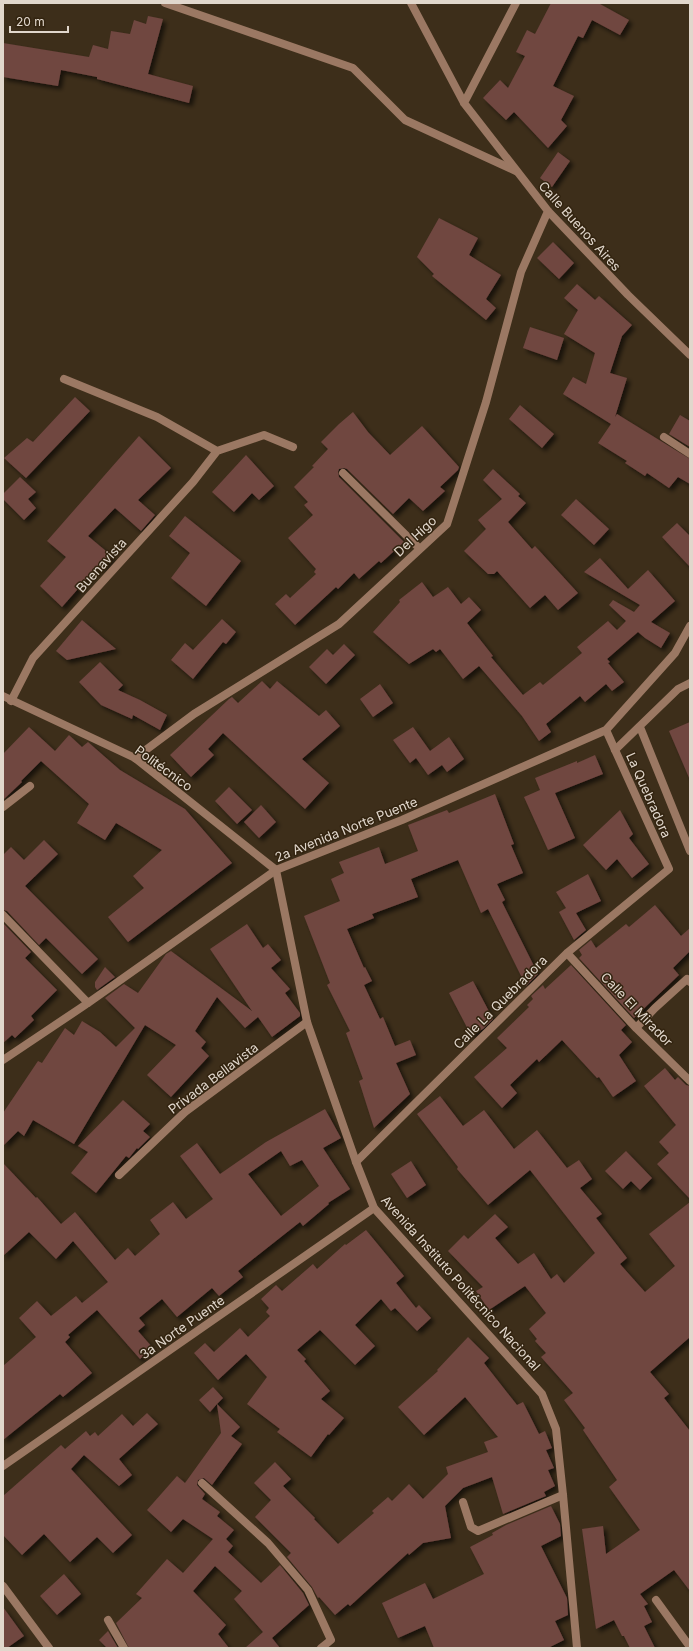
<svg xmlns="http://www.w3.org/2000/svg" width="693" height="1651" font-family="Inter,sans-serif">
	<defs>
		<filter id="shadow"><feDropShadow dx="3.5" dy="3.5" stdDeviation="2" flood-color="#0009"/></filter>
	</defs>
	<rect width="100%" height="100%" fill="#3d2e1a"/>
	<path fill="#704640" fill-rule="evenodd" filter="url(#shadow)" d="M551 3H600V4L629 20 620 35 592 20 583 38 578 36 553 86 574 96 561 120 567 126 548 148 514 112 506 120 483 98 500 80 508 88 525 56 516 52 527 30 535 34Z
		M148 16 163 19 148 74 193 86 189 103 97 79V77L61 70 58 86 3 77V43L89 57 93 45 108 49 111 31 130 34 134 20 146 24Z
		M558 152 570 161 552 187 540 178Z
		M439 218 478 238 469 255 501 275 486 299 496 308 486 320 432 276 434 274 417 257Z
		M553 242 574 263 559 279 537 258Z
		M577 284 595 300 599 296 632 325 622 336 610 373 627 378 615 417 617 414 690 459V484L678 477 669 488 647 473 645 476 625 463 627 461 598 443 611 424 563 394 573 377 586 384 595 353 564 334 578 310 564 298Z
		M530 327 564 338 557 360 523 348Z
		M75 397 90 411 26 478 4 458 27 438 33 442Z
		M520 405 554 434 542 448 509 419Z
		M353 412 368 432 390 455 422 426 459 467 458 470 440 487 445 491 423 511 409 498 393 514 347 469 344 468 339 469 338 472 339 477 404 542 381 563 379 561 359 579 354 573 338 589 336 587 295 625 275 604 286 594 290 598 316 574 314 572 316 569 288 538 313 515 304 505 308 502 294 487 314 467 312 466 328 449 321 442 339 424Z
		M680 415 690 421V447L669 434Z
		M139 436 171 468 138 500 155 515 141 531 115 508 88 536 112 556 102 568 99 565 62 607 40 586 66 557 47 541Z
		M246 455 274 486 259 500 252 493 234 512 212 492Z
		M493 469 520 494 518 496 526 503 508 522 532 549 535 546 578 593 558 610 545 595 530 608 497 571 494 574H488L464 551 486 529 478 520 502 499 483 480Z
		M20 477 36 492 28 499 36 508 24 520 3 499V494Z
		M576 499 609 529 594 545 561 515Z
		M185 516 241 561 206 606 171 578 190 553 169 536Z
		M677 523 690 536V567L662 537Z
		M600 558 628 589 648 570 675 601 651 622 670 633 661 648 645 638 638 632 607 659 610 662 608 663 624 682 612 691 606 684 585 702 580 696 546 724 551 732 539 741 522 716 479 666 463 679 440 649 436 652 433 649 409 664 373 632 400 602 399 600 422 582 433 597 448 587 461 604 469 597 481 610 467 623 493 656 491 657 523 695 540 682 543 685 582 653 577 647 608 621 617 630 626 621 609 605 613 600 634 612 640 605 584 572Z
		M222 619 236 632 226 644 223 642 193 679 171 660 185 643 193 650Z
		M82 620 116 649 67 660 56 651Z
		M344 644 355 655 326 684 309 667 327 649 333 655Z
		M100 662 123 685 118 690 140 700 167 715 160 730 133 715 132 719 101 705 79 682Z
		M262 681 270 689 277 681 319 716 326 710 340 726 302 759 329 783 305 809 223 733 208 749 214 755 191 777 170 755 229 699 232 697 238 703Z
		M380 684 393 703 373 717 360 699Z
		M690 722V780L669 731Z
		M29 727 55 751 69 735 82 747 88 742 120 770 185 809 232 863 128 942 108 917 144 888 133 876 162 850 116 823 105 840 77 823 89 804 41 761 21 781 22 782 3 800V754Z
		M413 727 430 751 449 737 464 759 447 772 442 765 428 775 416 758 410 763 393 740Z
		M595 755 603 774 555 793 575 838 548 850 524 797 540 790 535 778 577 761V763Z
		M229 787 252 810 237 824 215 801Z
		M495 794 514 844 511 845 523 873 497 884 505 900 502 902 538 974 526 986 488 909 481 913 458 860 411 879 418 897 372 914 374 918 347 929 364 968 365 967 372 981 364 985 380 1019 383 1017 395 1046 410 1040 416 1055 396 1063 410 1094 374 1128 359 1081 363 1079 346 1033 350 1031 327 985 330 983 304 916 340 901 331 879 344 873 339 862 379 847 385 864 418 851 408 825 447 810 449 813Z
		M261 805 276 822 259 838 244 822Z
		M620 810 633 834 629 838 649 864 632 878 617 859 606 870 583 845Z
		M44 840 58 854 25 886 98 959 82 974 46 938 39 945 7 911 3 910V855L11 847 24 860Z
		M588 874 601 901 576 913 586 930 574 940 559 912 566 908 556 892Z
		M655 905 681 936 690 928V951L673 968 679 975 634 1018 579 958 582 955 579 950 591 940 596 948 626 924 629 927Z
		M3 923 31 952 25 958 57 990 31 1016 34 1020 15 1038 12 1035 3 1043Z
		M247 924 263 948 268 944 281 960 271 968 290 989 285 993 300 1013V1016L272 1037 258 1017 245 1028 217 997 195 1031 206 1042 201 1048 209 1056 171 1097 147 1075 176 1045 145 1025 74 1144 33 1120 24 1136 18 1131 3 1146V1113L38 1061 42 1063 65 1028 74 1035 82 1021 100 1032 116 1047 135 1028 105 998 124 984 138 993 166 954 171 951 252 1011 210 949Z
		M571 965 626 1025 621 1030 632 1042 619 1055 636 1081 613 1097 599 1077 597 1078 562 1040 539 1062 537 1059 510 1085 517 1093 502 1108 474 1077 507 1048 497 1038 529 1007 527 1005 533 999 531 996 543 985 545 989Z
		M105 967 115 977 97 990 95 987V982Z
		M473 981 493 1019 483 1029 471 1035 449 993Z
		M665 1068 675 1080 678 1077 686 1085 690 1086V1199L657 1164 669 1153 659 1142 676 1125 644 1086Z
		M440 1096 463 1126 484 1110 514 1149 537 1130 567 1168 579 1160 592 1179 580 1188 602 1214 596 1218 627 1258 620 1264 645 1292 675 1266 649 1234 690 1202V1337L650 1372 669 1394 664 1398 690 1431V1591L674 1570 640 1594 648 1604 644 1606 652 1622 644 1626 655 1648H630L624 1636H622L614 1620 596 1629 582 1529 603 1526 606 1554 640 1530 609 1487 617 1480 583 1430 585 1428 564 1400 573 1393 541 1357 546 1353 535 1341 537 1339 529 1329 546 1313 525 1286 489 1310 476 1291 483 1287 448 1251 464 1235 468 1239 495 1214 508 1227 495 1238 518 1264 534 1253 551 1279 557 1274 564 1283 595 1253 530 1170 488 1205 457 1169 458 1167 417 1114Z
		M123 1100 150 1124 143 1131 150 1137 138 1149 137 1148 129 1158 126 1156 96 1193 71 1173 88 1152 78 1146Z
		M325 1109 341 1138 323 1148 350 1189 328 1203 329 1204 303 1226 300 1222 238 1271 243 1277 219 1296 212 1288 177 1317 162 1299 139 1318 145 1325 138 1331 153 1348 140 1359 97 1310 68 1335 70 1337 65 1342 92 1373 63 1397 60 1394 3 1440V1366L36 1337 19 1318 37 1301 51 1316 76 1296 82 1303 108 1282 73 1241 56 1259 29 1232 3 1256V1163L36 1198 37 1197 61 1224 75 1212 115 1260 128 1248 135 1256 160 1234 150 1220 173 1202 186 1219 213 1199 180 1156 197 1143 220 1174 266 1142ZM281 1151 290 1166 302 1160 319 1186 281 1216 248 1174Z
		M626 1151 652 1178 640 1190 631 1181 623 1189 605 1171Z
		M411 1161 426 1185 407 1198 391 1174Z
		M366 1230 404 1276 396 1283 416 1308 419 1305 431 1318 417 1331 395 1308 391 1311 381 1299 355 1325 375 1346 355 1365 320 1330 297 1350 306 1359 304 1361 330 1391 321 1399 344 1418 329 1435 328 1434 311 1457 277 1432 280 1429 247 1404 267 1377 246 1354 218 1380 194 1353 205 1343 214 1352 240 1328 248 1337 270 1316 266 1312 269 1308 261 1299 276 1285 282 1291 313 1264 317 1269 345 1244 346 1245Z
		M468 1337 489 1358 484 1363 517 1405 523 1402 539 1434 545 1431 552 1448 546 1450 554 1468 548 1470 555 1486 544 1492 546 1496 503 1514 492 1477 463 1488 445 1506 451 1538 423 1543 409 1555 408 1553 350 1606 348 1604 335 1615 319 1597 318 1598 312 1587 287 1557 291 1553 255 1517 271 1500 254 1483 275 1462 291 1479 283 1486 315 1518 314 1519 338 1544 374 1513 372 1511 388 1497 392 1501 409 1484 423 1499 448 1474 446 1467 488 1452 484 1442 498 1437 465 1397 424 1435 398 1407 438 1371 437 1370Z
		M213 1387 223 1398 217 1404 240 1427 231 1436 242 1444 212 1485 204 1478 198 1480 197 1485 205 1494 202 1499 220 1512 217 1516 234 1530 226 1539 233 1546 228 1552 261 1583 280 1565 303 1593 309 1605 272 1638 280 1648H245L263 1632 234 1599 242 1591 215 1566 193 1591 226 1625 218 1634 229 1648H129L116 1623 142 1598 136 1594 167 1559 183 1573 213 1539 183 1519 171 1532 147 1510 177 1476 185 1483 221 1433 217 1404 210 1412 199 1400Z
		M147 1413 158 1424 119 1459 132 1475 119 1486 84 1455 71 1469 132 1535 113 1553 97 1537 70 1562 44 1534 22 1555 3 1535V1496L61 1445 65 1449 86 1431 90 1436 95 1432 98 1436 122 1414 133 1426Z
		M551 1506 560 1524 561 1536 541 1546 567 1598 568 1615 555 1621 564 1640 548 1648H434L425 1626 398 1638 382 1603 425 1583 433 1599 484 1574 470 1547 493 1535 492 1533 506 1525Z
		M64 1574 81 1594 57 1615 40 1596Z
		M3 1607 24 1636 7 1648H3Z
		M108 1631 118 1648H107L99 1640Z"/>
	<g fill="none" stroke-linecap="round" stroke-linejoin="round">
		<path stroke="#9b7863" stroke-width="8" d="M165 3 353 68 405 120 516 171
			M640 727 690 851
			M615 750 678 689 690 683
			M463 1502 471 1527 478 1531 563 1495
			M656 1600 690 1647
			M108 1620 124 1648"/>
		<path stroke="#9b7863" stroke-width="8" d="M411 3 464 103 548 211 628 295 690 355
			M464 103 516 3
			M64 379 157 417 217 451
			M664 437 690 454
			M217 451 264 435 293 447
			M343 473 419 548
			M11 701 33 658 193 482 217 451
			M135 758 194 714 339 624 447 524 486 402 521 272 548 211
			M3 807 30 786
			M3 915 88 1003
			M567 953 636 1028 690 1081
			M636 1028 655 1008 687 979 690 982
			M3 1060 88 1003 276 870 402 820 606 730 675 653 690 626
			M356 1162 567 953 669 869 606 730
			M119 1175 185 1112 307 1022
			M3 1466 374 1208
			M202 1483 268 1543 308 1590 331 1640 321 1648
			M3 1586 49 1648"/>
		<path stroke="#9b7863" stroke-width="8" d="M3 696 135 758 276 870 307 1022 356 1162 374 1208 542 1394 556 1429 563 1495 577 1648"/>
	</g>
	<g text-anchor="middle" stroke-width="3" stroke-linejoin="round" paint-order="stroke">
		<g font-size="13" fill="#e1d7cc" stroke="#332410">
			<text transform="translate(580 226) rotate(48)" y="5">Calle Buenos Aires</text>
			<text transform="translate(415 536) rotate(-43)" y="5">Del Higo</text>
			<text transform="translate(101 565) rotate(-48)" y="5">Buenavista</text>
			<text transform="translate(164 768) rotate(36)" y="5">Politécnico</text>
			<text transform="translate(649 795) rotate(66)" y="5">La Quebradora</text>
			<text transform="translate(346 829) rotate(-22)" y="5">2a Avenida Norte Puente</text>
			<text transform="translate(500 1002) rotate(-45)" y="5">Calle La Quebradora</text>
			<text transform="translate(637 1009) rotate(46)" y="5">Calle El Mirador</text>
			<text transform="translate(213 1078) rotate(-37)" y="5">Privada Bellavista</text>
			<text transform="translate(461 1283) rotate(48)" y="5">Avenida Instituto Politécnico Nacional</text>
			<text transform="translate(182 1327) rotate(-35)" y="5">3a Norte Puente</text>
		</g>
	</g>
	<rect width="693" height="1651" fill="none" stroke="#e1d7cc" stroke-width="8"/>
	<path d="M10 26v6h58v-6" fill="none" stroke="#e1d7cc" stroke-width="2"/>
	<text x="16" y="26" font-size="12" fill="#e1d7cc" stroke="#332410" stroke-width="3" paint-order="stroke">20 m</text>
</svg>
